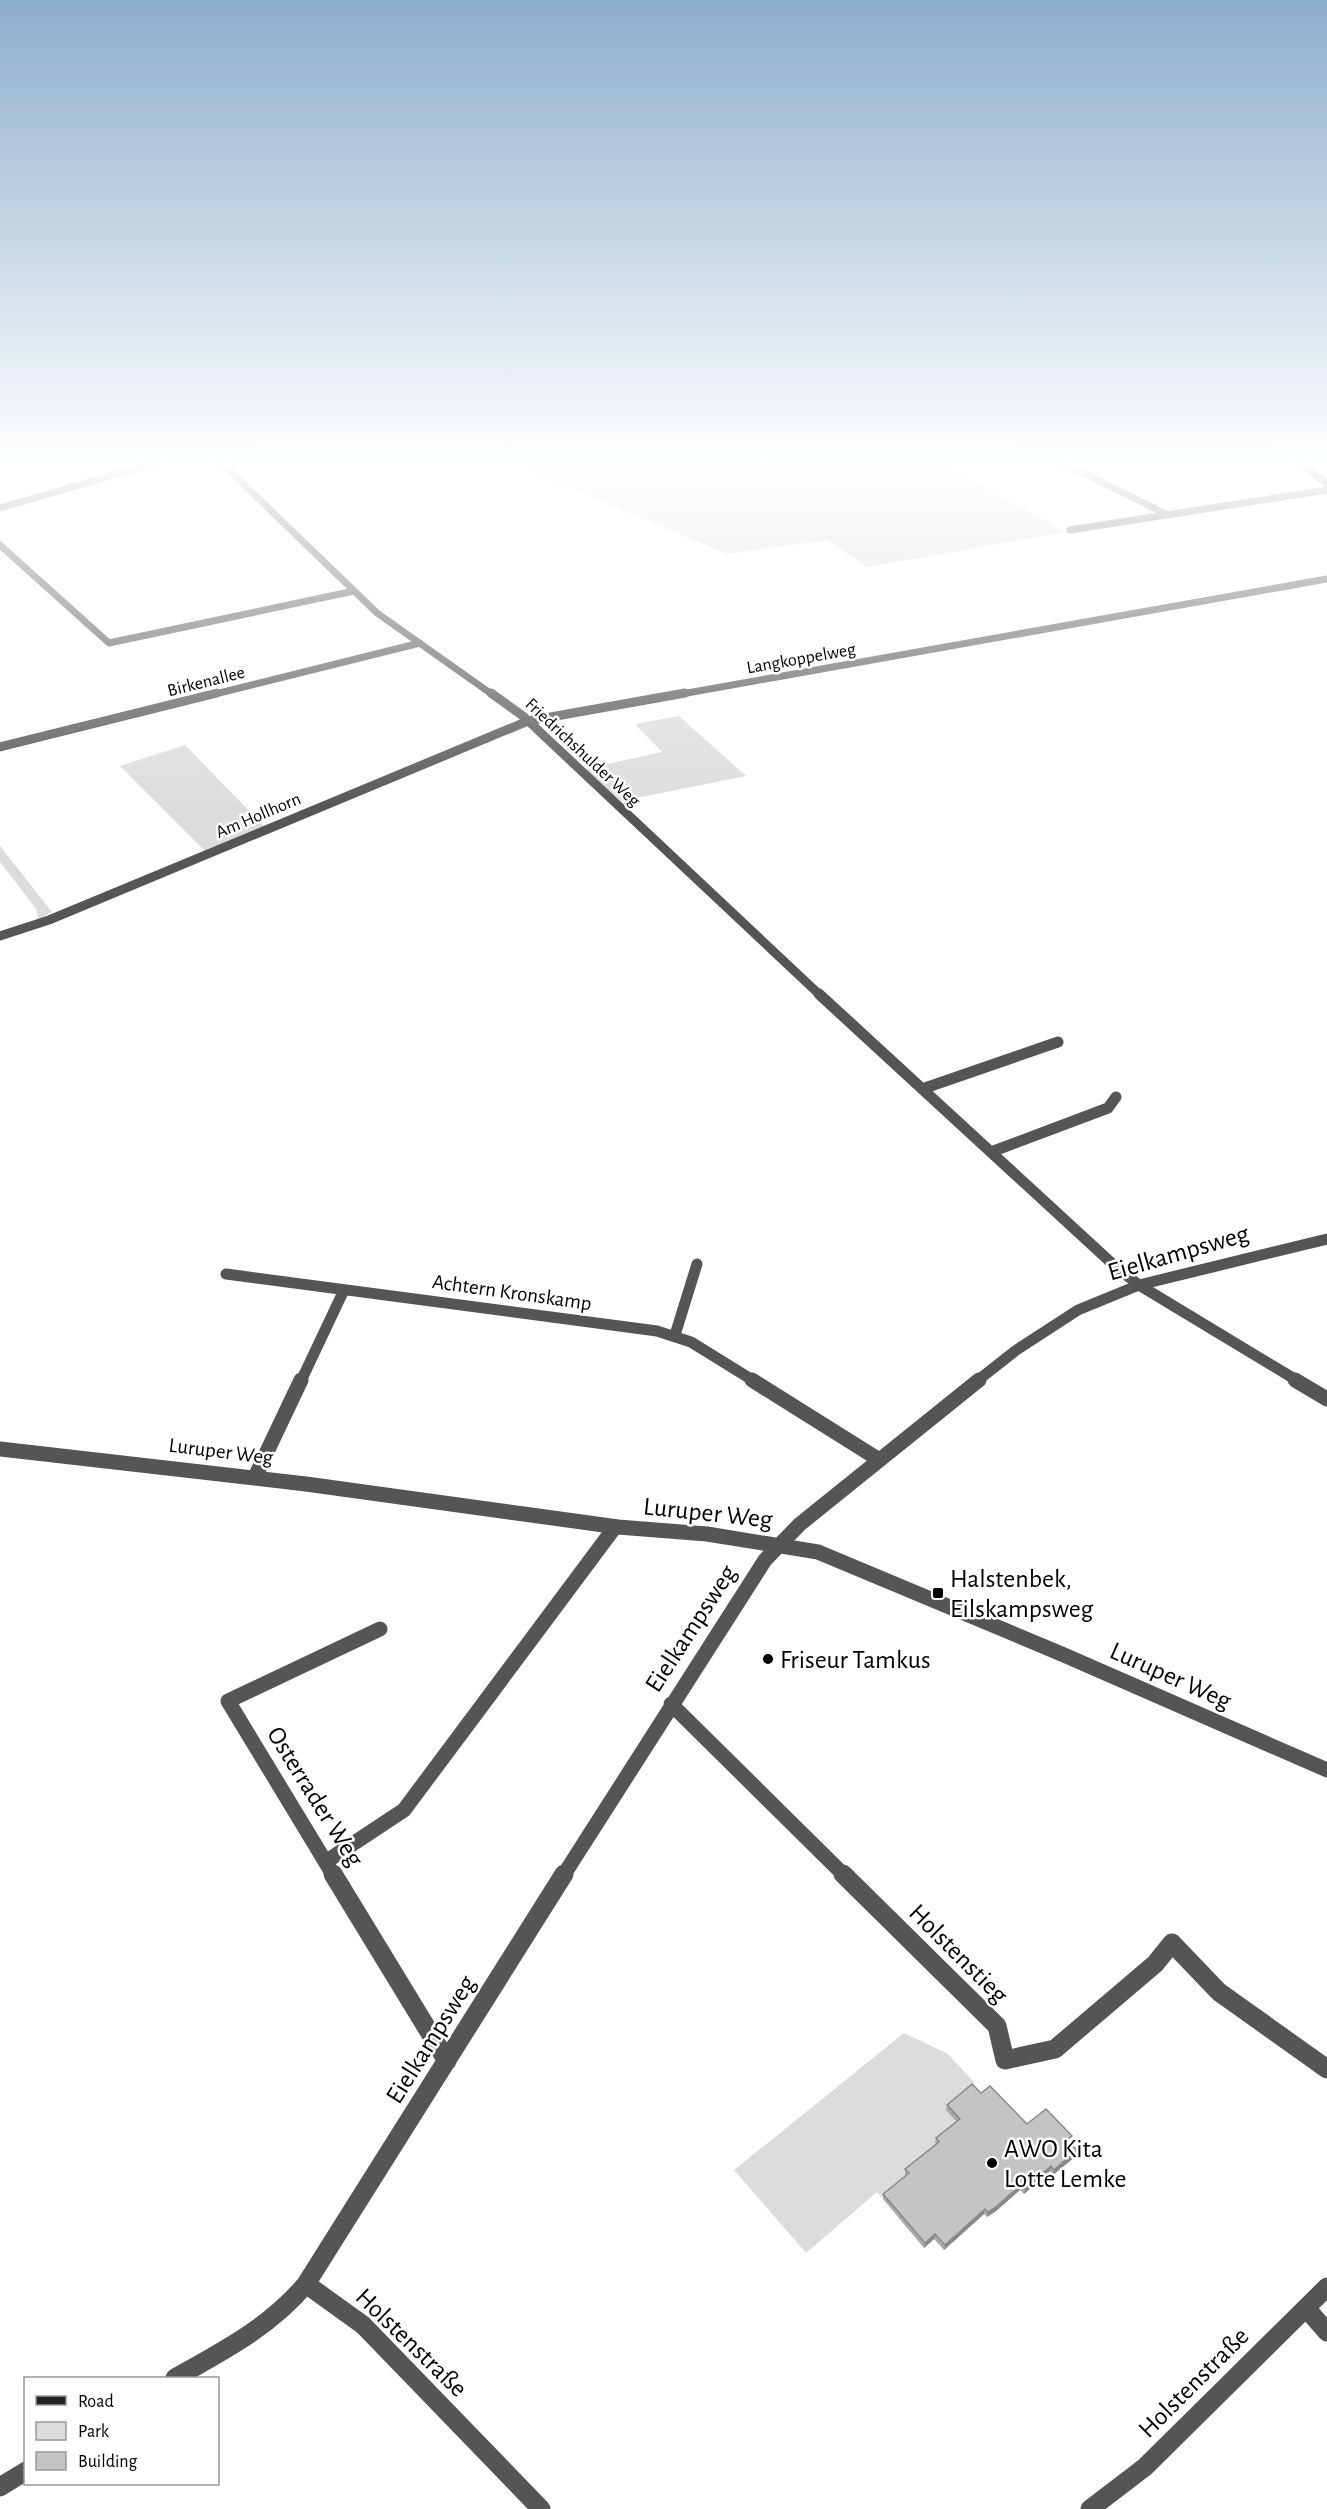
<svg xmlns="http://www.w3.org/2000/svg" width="1327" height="2509" font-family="'Alegreya Sans',sans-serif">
	<rect width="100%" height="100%" fill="#fff"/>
	<path fill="#dcdcdc" d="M503 459H787L797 461 802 459H956L944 466 1066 532 867 567 827 540 727 554Z
		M679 716 746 776 621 801 584 769 662 752 635 724Z
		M185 745 264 826 205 851 120 766Z
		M0 846 52 912 38 920 37 910 0 862Z
		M904 2033 948 2054 974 2082 959 2125 935 2143 939 2147 908 2178 883 2199 877 2192 806 2253 734 2170Z"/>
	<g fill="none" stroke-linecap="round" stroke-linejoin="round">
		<path stroke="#555" stroke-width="7" d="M208 459 220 462 229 470 377 613 493 695
			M1055 459 1168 515
			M0 508 168 459
			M1070 530 1327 490
			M0 545 109 643 354 591
			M211 695 420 643
			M676 695 1327 579"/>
		<path stroke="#555" stroke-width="9" d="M491 693 523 716 821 996
			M0 747 217 693
			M0 936 49 920 528 721 685 693"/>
		<path stroke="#555" stroke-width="11" d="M819 994 1117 1268 1139 1285 1298 1381
			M922 1089 1058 1042
			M991 1152 1108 1108 1116 1097
			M226 1274 657 1331 691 1342 754 1381
			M675 1335 697 1264
			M301 1381 344 1290
			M977 1381 1015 1351 1078 1310 1139 1285 1327 1239"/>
		<path stroke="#555" stroke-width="15" d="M752 1380 878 1459
			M1295 1380 1327 1399
			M255 1477 301 1380
			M671 1704 845 1876
			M327 1861 404 1810 615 1527
			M334 1876 228 1701 380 1629
			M563 1876 765 1560 800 1524 979 1380"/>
		<path stroke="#555" stroke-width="19" d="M333 1874 447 2061
			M843 1874 997 2026 1005 2060 1055 2049 1155 1964 1172 1943 1219 1992 1327 2069
			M306 2284 363 2325 541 2509
			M1306 2308 1327 2332
			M175 2378C223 2351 270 2327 306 2284L564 1874
			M0 2487 26 2471
			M1090 2509 1145 2467 1327 2287"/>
		<path stroke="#555" stroke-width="15" d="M0 1449 306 1484 618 1527 707 1534 818 1552 1064 1655 1327 1770"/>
		<path stroke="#222" stroke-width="7" d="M1295 459 1327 484"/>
	</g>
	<path fill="#a9a9a9" d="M981 2093 1027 2124 1070 2142 1069 2143 1076 2156 1053 2175 1050 2171 1024 2194 1020 2190 996 2211 987 2217 984 2214 944 2250 934 2239 924 2248 883 2199V2194L906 2176 905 2174V2169L936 2144 935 2143 936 2138 957 2122 946 2110 947 2105Z"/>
	<path fill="#898989" d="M1077 2150 1076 2156 1053 2175 1054 2170Z
		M1051 2166 1050 2171 1024 2194 1025 2189Z
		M1021 2185 1020 2190 996 2211 987 2217 988 2212Z
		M985 2209 984 2214 944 2250 945 2245Z
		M935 2234 934 2239 924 2248 925 2243Z"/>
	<path fill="#c4c4c4" stroke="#898989" stroke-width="1.5" d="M972 2084 981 2093 990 2086 1027 2124 1046 2109 1072 2136 1067 2140 1077 2150 1054 2170 1051 2166 1025 2189 1021 2185 997 2206 988 2212 985 2209 945 2245 935 2234 925 2243 883 2194 909 2173 905 2169 939 2142 936 2138 960 2119 947 2105Z"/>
	<linearGradient id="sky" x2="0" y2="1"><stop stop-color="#8cadcc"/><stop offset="0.57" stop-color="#fff"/><stop offset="1" stop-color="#fff" stop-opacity="0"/></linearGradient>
	<rect width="1327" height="810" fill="url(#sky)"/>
	<g fill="#000" stroke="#fff" stroke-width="2">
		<rect x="932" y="1587" width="12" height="12" rx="3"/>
		<circle cx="768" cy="1659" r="6"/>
		<circle cx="992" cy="2163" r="6"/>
	</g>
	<g text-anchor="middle" stroke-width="5" stroke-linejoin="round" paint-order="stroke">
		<g font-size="18" fill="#000" stroke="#fff">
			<text transform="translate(801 658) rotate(-10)" y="6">Langkoppelweg</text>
			<text transform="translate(206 681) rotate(-14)" y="6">Birkenallee</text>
			<text transform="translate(583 752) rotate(43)" y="6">Friedrichshulder Weg</text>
			<text transform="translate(258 815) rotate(-23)" y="6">Am Hollhorn</text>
		</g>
		<g font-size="21" fill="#000" stroke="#fff">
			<text transform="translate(512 1292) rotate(8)" y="7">Achtern Kronskamp</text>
			<text transform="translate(221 1451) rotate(7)" y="7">Luruper Weg</text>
		</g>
		<g font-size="26" fill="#000" stroke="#fff">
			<text transform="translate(1178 1252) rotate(-16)" y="9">Eielkampsweg</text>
			<text transform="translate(708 1512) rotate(6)" y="9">Luruper Weg</text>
			<text transform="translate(690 1628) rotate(-57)" y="9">Eielkampsweg</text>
			<text transform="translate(1171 1675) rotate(24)" y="9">Luruper Weg</text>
			<text transform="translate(316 1796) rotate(58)" y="9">Osterrader Weg</text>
			<text transform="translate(959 1953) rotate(45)" y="9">Holstenstieg</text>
			<text transform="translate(430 2039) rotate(-58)" y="9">Eielkampsweg</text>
			<text transform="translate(412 2342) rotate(44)" y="9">Holstenstraße</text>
			<text transform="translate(1193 2382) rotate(-45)" y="9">Holstenstraße</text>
		</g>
		<g font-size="26" fill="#000" stroke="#fff" text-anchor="start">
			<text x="950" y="1587">Halstenbek,<tspan x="950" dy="30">Eilskampsweg</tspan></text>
			<text x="780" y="1668">Friseur Tamkus</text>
			<text x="1004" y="2157">AWO Kita<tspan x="1004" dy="30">Lotte Lemke</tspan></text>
		</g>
	</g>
	<rect x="24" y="2377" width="195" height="108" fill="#ffffff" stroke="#999999" stroke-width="1.5"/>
	<rect x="36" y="2396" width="30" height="9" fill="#222222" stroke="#999999" stroke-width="1.5"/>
	<text x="78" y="2407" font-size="18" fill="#000000">Road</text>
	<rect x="36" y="2422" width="30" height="18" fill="#dcdcdc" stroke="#999999" stroke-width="1.5"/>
	<text x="78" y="2437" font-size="18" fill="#000000">Park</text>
	<rect x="36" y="2452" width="30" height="18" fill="#c4c4c4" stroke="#999999" stroke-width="1.5"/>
	<text x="78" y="2467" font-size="18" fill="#000000">Building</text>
</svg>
